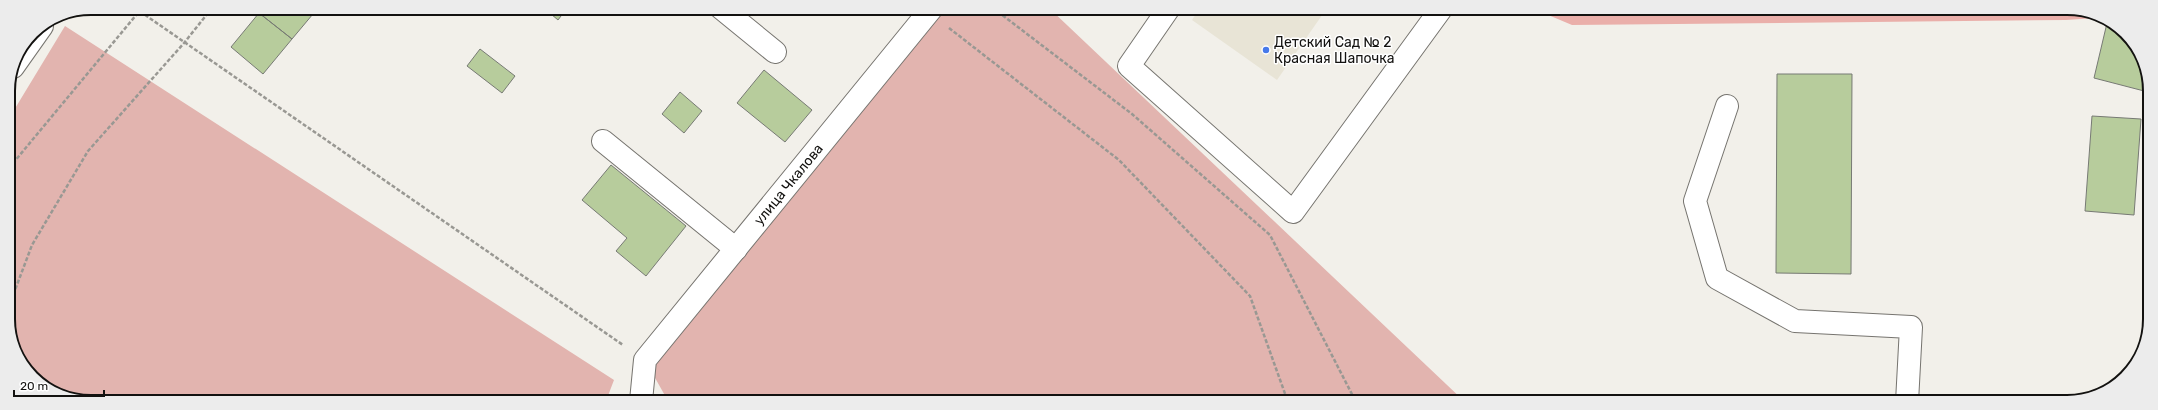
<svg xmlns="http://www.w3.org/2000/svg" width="2158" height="410" font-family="Rubik,sans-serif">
	<rect width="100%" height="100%" fill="#f2f0ea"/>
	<path fill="#e8e4d6" d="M1200 8H1327L1277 80 1192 20Z"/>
	<path fill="#e2b4af" d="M933 8H1049L1465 402 668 401 645 360Z
		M65 26 614 380 606 401H80L36 381 10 335 8 120Z"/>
	<path fill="#eaafaa" d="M1534 9H2078L2096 18 2066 20 1572 25Z"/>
	<path fill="#b7cc9c" stroke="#777a74" d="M263 8H318L292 39 259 13Z
		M544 8H567L558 20Z
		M259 13 292 39 263 74 231 47Z
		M2107 23 2126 32 2148 75V92L2094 78Z
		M480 49 515 76 502 93 467 66Z
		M764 70 812 110 785 142 737 103Z
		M1777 74H1852L1851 274 1776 273Z
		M680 92 702 111 684 133 662 114Z
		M2092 116 2141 119 2134 215 2085 211Z
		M611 165 686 226 646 276 616 251 627 238 582 200Z"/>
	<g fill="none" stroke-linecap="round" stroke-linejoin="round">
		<defs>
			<g id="minor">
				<path d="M721 8 775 52"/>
				<path d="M1169 8 1129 66 1293 212 1441 9"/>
				<path d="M13 67 42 26"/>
				<path d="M1727 106 1695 201 1717 278 1795 321 1911 327 1907 402"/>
				<path d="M603 141 736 249"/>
				<path id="s1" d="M641 401 645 360 932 8"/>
			</g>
		</defs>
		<use href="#minor" stroke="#76746f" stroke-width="24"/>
		<path stroke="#999893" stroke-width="2.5" stroke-dasharray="4 2" stroke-linecap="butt" d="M135 8 623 345
			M993 8 1132 114 1270 235 1356 402
			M949 28 1119 160 1250 296 1288 402
			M9 168 142 8
			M9 306 32 245 88 151 184 43 212 8"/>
		<use href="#minor" stroke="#fff" stroke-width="22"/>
	</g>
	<circle fill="#4679ea" stroke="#fff" stroke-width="1.5" cx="1266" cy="50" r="4"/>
	<g text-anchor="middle" stroke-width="3" stroke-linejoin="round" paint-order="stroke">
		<g font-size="14" fill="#131210" stroke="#fff" text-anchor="start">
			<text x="1274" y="47">Детский Сад № 2<tspan x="1274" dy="16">Красная Шапочка</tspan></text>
		</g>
		<g font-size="14" fill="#131210" stroke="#fff">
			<text dy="5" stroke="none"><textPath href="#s1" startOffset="268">улица Чкалова</textPath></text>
		</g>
	</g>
	<path d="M0 0H2158V410H0ZM91 15H2067A76 76 0 0 1 2143 91V319A76 76 0 0 1 2067 395H91A76 76 0 0 1 15 319V91A76 76 0 0 1 91 15Z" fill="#ececec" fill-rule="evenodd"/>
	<path fill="none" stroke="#131210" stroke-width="2" d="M91 15H2067A76 76 0 0 1 2143 91V319A76 76 0 0 1 2067 395H91A76 76 0 0 1 15 319V91A76 76 0 0 1 91 15Z"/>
	<path d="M14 390v6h90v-6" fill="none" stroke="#131210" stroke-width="2"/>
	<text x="20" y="390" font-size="12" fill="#131210" stroke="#ffffff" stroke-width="3" paint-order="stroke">20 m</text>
</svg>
